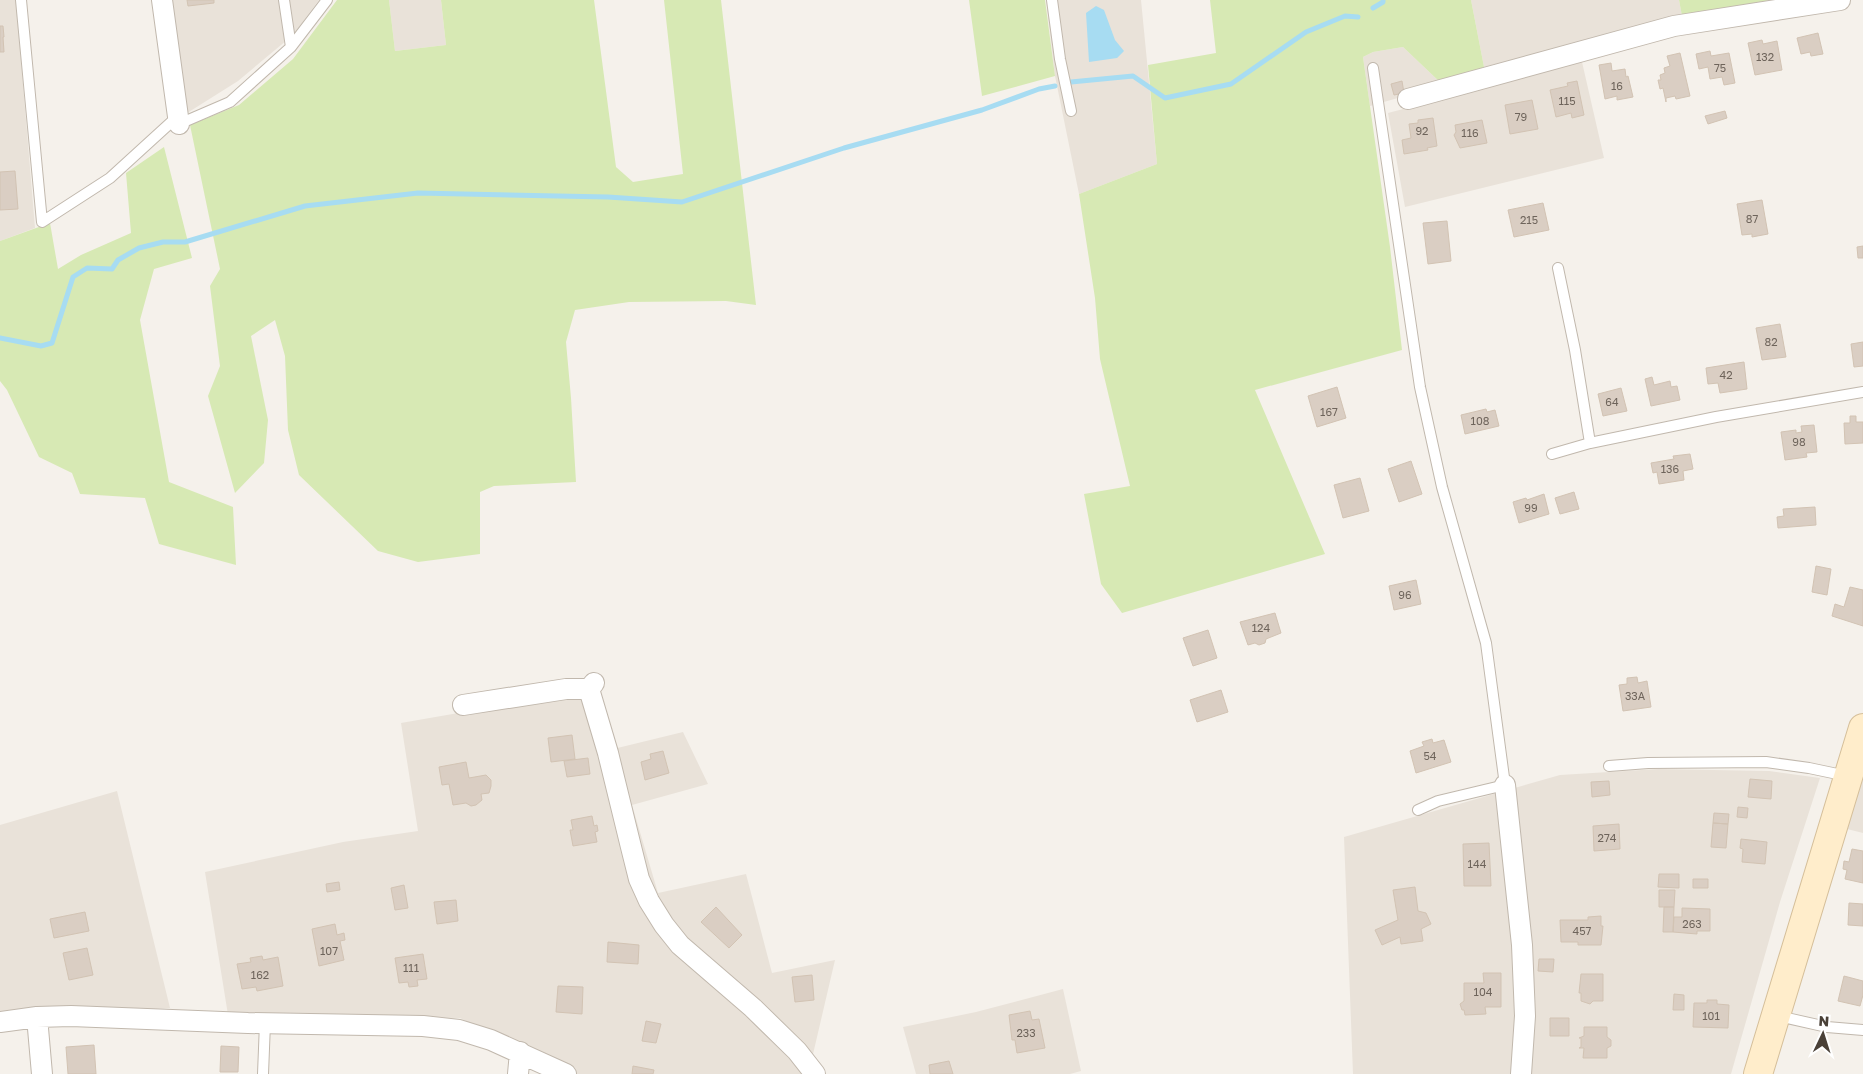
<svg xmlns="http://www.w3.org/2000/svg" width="1863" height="1074" font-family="'Golos Text',sans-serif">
	<rect width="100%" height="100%" fill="#f5f1eb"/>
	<path fill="#e9e2d9" d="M0 0H16L35 228 0 241Z
		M168 0H319L293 35 238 81 184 115Z
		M389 0H441L446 45 395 51Z
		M1046 0H1141L1157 164 1079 194 1055 76Z
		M1471 0H1679L1682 16 1484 67Z
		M1403 47 1443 85 1370 106 1363 57 1373 52Z
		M1582 62 1604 158 1405 207 1388 113Z
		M585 691 601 752 683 732 708 784 632 805 658 893 746 874 772 973 835 960 810 1067 814 1074H575L460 1018 228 1015 205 872 343 842 418 831 401 723Z
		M1658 769 1769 771 1820 778 1780 902 1731 1074H1353L1344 837 1560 775Z
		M1863 777V833L1847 829Z
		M117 791 170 1008 0 1015V825Z
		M1063 989 1081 1071 1070 1074H916L903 1027 976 1012Z"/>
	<path fill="#d7e9b4" d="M337 0H389L395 51 446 45 441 0H594L616 167 633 182 683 174 664 0H721L756 305 726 301 629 302 575 310 566 342 571 398 576 482 494 486 480 492V554L418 562 378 551 299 475 288 430 285 356 275 320 251 336 268 420 264 463 235 493 208 396 220 366 210 286 220 269 190 125 239 105 293 59Z
		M969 0H1045L1055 76 982 96Z
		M1210 0H1471L1484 67 1443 85 1403 47 1373 52 1363 57 1390 247 1402 350 1255 390 1325 554 1122 613 1101 584 1084 494 1130 486 1100 359 1095 298 1079 194 1157 164 1148 65 1216 53Z
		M1679 0H1771L1682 16Z
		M164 147 192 258 154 269 140 320 169 482 233 507 236 565 159 544 145 498 80 494 72 473 39 457 7 390 0 381V241L50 223 58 269 81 255 131 233 126 173Z"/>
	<path fill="#a7dcf2" d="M1096 6 1104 10 1115 40 1124 51 1117 58 1089 62 1086 13Z"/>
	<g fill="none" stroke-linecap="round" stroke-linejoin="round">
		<path stroke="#a7dcf2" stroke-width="5" d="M1373 8 1383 2V0
			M1071 82 1133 76 1165 98 1231 84 1306 32 1345 16 1358 17
			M0 338 41 346 52 343 73 277 87 268 112 269 118 260 139 248 163 242H185L305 206 418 193 608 197 682 202 844 148 982 110 1039 89 1055 86"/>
	</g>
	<path fill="#dacec3" stroke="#d2c3b3" d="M187 0H214V3L188 6Z
		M0 26H3L4 37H3L4 52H0Z
		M1818 33 1823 54 1811 56 1810 52 1801 54 1797 38Z
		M1762 40 1763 44 1777 41 1782 70 1755 75 1748 43Z
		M1710 51 1711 56 1729 53 1735 83 1724 85 1722 77 1710 79 1708 67 1699 69 1696 54Z
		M1680 53 1690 96 1676 99 1675 96 1666 98V102L1663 88 1660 89 1658 80H1661L1660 75 1665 73 1664 68 1670 66 1667 56Z
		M1611 63 1612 71 1625 69 1626 77 1628 76 1633 97 1617 100V96L1605 99 1599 65Z
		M1402 81 1404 93 1394 95 1391 84Z
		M1577 81 1584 115 1572 118 1571 113 1556 117 1550 90 1568 86 1567 83Z
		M1532 100 1538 129 1510 134 1505 105Z
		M1725 111 1727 118 1708 124 1705 116Z
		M1433 118 1437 146 1427 148 1428 150 1404 154 1402 140 1411 138 1409 124 1418 123V120Z
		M1482 120 1487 143 1460 148 1454 135 1456 132 1455 125Z
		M15 171 18 209 0 210V172Z
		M1762 200 1768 234 1752 237V234L1742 235 1737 204Z
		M1543 203 1549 230 1514 237 1508 210Z
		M1447 221 1451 261 1428 264 1423 223Z
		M1863 246V258H1858L1857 247Z
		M1780 324 1786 357 1762 360 1756 328Z
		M1863 342V366L1854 367 1851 344Z
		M1744 362 1747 389 1720 393 1718 383 1708 384 1706 368Z
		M1652 377 1654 385 1670 381 1671 387 1677 386 1680 400 1651 406 1645 379Z
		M1337 387 1346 418 1317 427 1308 396Z
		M1621 388 1627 411 1603 416 1598 394Z
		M1486 409 1487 412 1495 410 1499 426 1465 434 1461 415Z
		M1850 416H1856V422H1863V443L1845 444 1844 423H1850Z
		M1814 425 1817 452 1806 453 1807 457 1785 460 1781 432 1796 430V433L1802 432 1801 426Z
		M1690 454 1693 469 1683 471 1684 480 1659 484 1657 472 1653 473 1651 463 1674 459 1673 456Z
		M1411 461 1422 494 1399 502 1388 469Z
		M1360 478 1369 511 1343 518 1334 485Z
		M1574 492 1579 509 1560 514 1555 498Z
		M1544 494 1549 514 1519 523 1513 502 1526 498 1527 500Z
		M1815 507 1816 525 1778 528 1777 517 1784 516 1783 509Z
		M1816 566 1831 569 1827 595 1812 592Z
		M1416 580 1421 604 1394 610 1389 586Z
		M1850 587 1863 590V626L1832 616 1835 604 1844 607Z
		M1275 613 1281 633 1266 639 1265 643 1259 645 1255 643 1248 645 1240 622Z
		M1208 630 1217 658 1193 666 1183 638Z
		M1637 677 1638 683 1647 681 1651 707 1623 711 1619 685 1627 684V678Z
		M1221 690 1228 712 1197 722 1190 700Z
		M572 735 575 759 551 762 548 738Z
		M1432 739 1433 743 1444 740 1451 762 1416 773 1410 751 1424 746 1422 742Z
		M663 751 669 773 645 780 641 762 651 759 650 754Z
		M588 758 590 774 567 777 564 761Z
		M466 762 469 778 486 775 491 780V786L489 793 481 794 482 800 476 805 471 806 466 803 453 805 449 784 442 785 439 767Z
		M1750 779 1772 781 1771 799 1748 797Z
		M1609 781 1610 795 1592 797 1591 782Z
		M1738 807 1748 808 1747 818 1737 817Z
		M1714 813 1729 814 1728 824 1713 823Z
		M592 816 594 826 597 825 598 831 595 832 597 842 573 846 570 830H573L571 820Z
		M1713 823 1728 824 1726 848 1711 847Z
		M1619 824 1620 849 1594 851 1593 826Z
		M1741 839 1767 842 1765 864 1742 862 1743 849 1740 848Z
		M1489 843 1491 886H1464L1463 844Z
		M1852 849 1863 851V883L1845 879 1847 870 1843 869 1844 861 1849 862Z
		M1659 874H1679V888L1658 887Z
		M1693 879H1708V888H1693Z
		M339 882 340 890 327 892 326 884Z
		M404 885 408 908 395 910 391 888Z
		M1415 887 1418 911 1426 913 1431 924 1421 929 1423 941 1401 944 1400 937 1382 945 1375 930 1398 920 1393 890Z
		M1659 890H1675L1674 907H1659Z
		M456 900 458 921 437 924 434 902Z
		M1849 903 1863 904V926L1848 925Z
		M716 907 742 935 729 948 701 922Z
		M1664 907H1674L1673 932H1663Z
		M1682 908 1710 909V931H1697V934L1673 932 1674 917H1682Z
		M85 912 89 931 54 938 50 919Z
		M1601 916V926H1603L1601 945H1578V942H1561L1560 920H1588V917Z
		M335 924 337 935 344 933 345 940 340 941 344 960 319 966 312 929Z
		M608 942 639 945 638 964 607 962Z
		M87 948 93 975 69 980 63 953Z
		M423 954 427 979 417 980 418 986 409 987 408 982 399 983 395 958Z
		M262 956 263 960 278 957 283 986 257 991 256 987 242 989 237 964 251 962 250 958Z
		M1539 959H1554L1553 972 1538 971Z
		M1483 973H1501V1007H1485L1486 1014 1465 1015 1464 1010H1462L1460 1004 1464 1001V983H1484Z
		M1581 974H1603V1001H1593L1590 1004 1581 1001V993H1579Z
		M812 975 814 1000 795 1002 792 977Z
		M1844 976 1863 981V995L1860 1006 1838 1001Z
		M558 986 583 987 582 1014 556 1012Z
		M1674 994 1684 995V1010H1673Z
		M1707 1000H1717V1004L1729 1005 1728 1028 1693 1027 1694 1003H1707Z
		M1030 1011 1032 1020 1039 1019 1045 1048 1017 1053 1015 1040H1012L1009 1015Z
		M1550 1018H1569V1036H1550Z
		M646 1021 661 1024 656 1043 642 1041Z
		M1584 1027H1607V1037L1611 1040V1046L1607 1048V1058H1583L1584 1048H1579L1581 1047V1038H1579L1584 1036Z
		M94 1045 96 1074H68L66 1047Z
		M221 1046 239 1047 238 1072H220Z
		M949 1061 953 1074H930L929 1065Z
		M633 1066 654 1070 653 1074H632Z"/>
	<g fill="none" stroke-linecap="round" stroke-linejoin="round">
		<defs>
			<path id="lane" d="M21 0 42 222 110 178 178 116
				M284 0 291 47
				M1052 0 1060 59 1071 111
				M1373 68 1420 387 1442 487 1486 643 1505 785 1438 801 1418 810
				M179 124 230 102 291 47 327 0
				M1558 268 1575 350 1590 443
				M1552 454 1590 443 1716 417 1863 392
				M1609 766 1648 763 1766 762 1809 768 1847 776
				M1778 1016 1827 1027 1863 1030
				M263 1074 265 1023"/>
			<path id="street" d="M162 0 179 124
				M1408 99 1674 26 1840 0
				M594 683 589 689 608 753 631 847 639 879 649 901 664 925 680 945 753 1008 797 1051 815 1074
				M463 705 566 689H589
				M1505 785 1522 945 1525 1016 1521 1074
				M37 1017 42 1074
				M0 1022 37 1017 71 1016 248 1023 423 1026 459 1030 491 1040 566 1074
				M518 1074 520 1052"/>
			<path id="secondary" d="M1758 1074 1863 728"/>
		</defs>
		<use href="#lane" stroke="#c1b8ad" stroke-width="12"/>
		<use href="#street" stroke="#c1b8ad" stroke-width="22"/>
		<use href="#secondary" stroke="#d5bf9a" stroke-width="30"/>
		<use href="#lane" stroke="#fff" stroke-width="10"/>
		<use href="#street" stroke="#fff" stroke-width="20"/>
		<use href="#secondary" stroke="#ffedcb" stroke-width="28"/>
	</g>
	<g text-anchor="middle" stroke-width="5" stroke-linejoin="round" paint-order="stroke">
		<g font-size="11" fill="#6e645b">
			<text x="1765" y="61">132</text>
			<text x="1720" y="72">75</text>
			<text x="1617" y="90">16</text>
			<text x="1567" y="105">115</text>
			<text x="1521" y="121">79</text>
			<text x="1422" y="135">92</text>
			<text x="1470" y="137">116</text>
			<text x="1752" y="223">87</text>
			<text x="1529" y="224">215</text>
			<text x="1771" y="346">82</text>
			<text x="1726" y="379">42</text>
			<text x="1612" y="406">64</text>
			<text x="1329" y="416">167</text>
			<text x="1480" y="425">108</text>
			<text x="1799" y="446">98</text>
			<text x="1670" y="473">136</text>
			<text x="1531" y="512">99</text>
			<text x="1405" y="599">96</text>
			<text x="1261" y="632">124</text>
			<text x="1635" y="700">33A</text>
			<text x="1430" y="760">54</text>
			<text x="1607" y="842">274</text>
			<text x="1477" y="868">144</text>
			<text x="1692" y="928">263</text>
			<text x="1582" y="935">457</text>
			<text x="329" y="955">107</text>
			<text x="411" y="972">111</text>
			<text x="260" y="979">162</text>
			<text x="1483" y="996">104</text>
			<text x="1711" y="1020">101</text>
			<text x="1026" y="1037">233</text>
		</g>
	</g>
	<g transform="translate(1823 1034) rotate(4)" stroke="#ffffff" stroke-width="4" paint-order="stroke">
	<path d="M0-4L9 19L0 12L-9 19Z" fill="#4a4138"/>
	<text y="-8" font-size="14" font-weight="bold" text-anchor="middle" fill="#4a4138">N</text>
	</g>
</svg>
